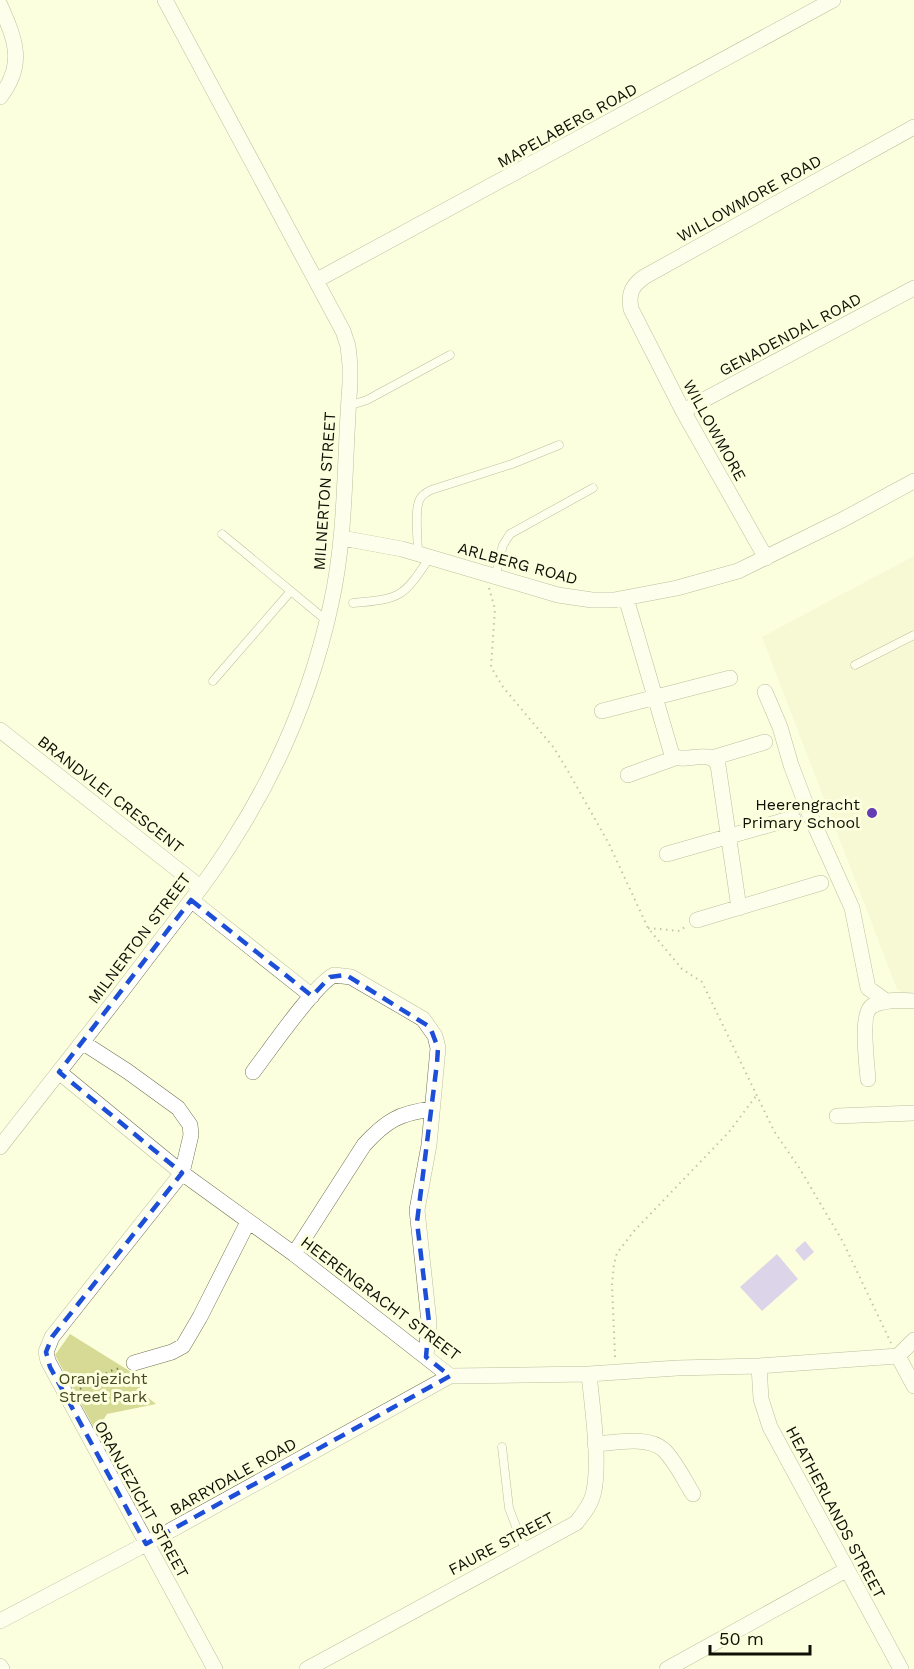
<svg xmlns="http://www.w3.org/2000/svg" width="914" height="1669" font-family="'Work Sans',sans-serif">
	<rect width="100%" height="100%" fill="#fcffdd"/>
	<path fill="#eff2ca" d="M914 556V999H912L897 989 762 637Z"/>
	<path fill="#d6da94" d="M70 1334 136 1375 141 1392 156 1404 107 1414 102 1422 101 1441 55 1355Z"/>
	<path fill="#b6a3f8" d="M805 1241 814 1252 804 1261 795 1250Z
		M777 1254 798 1279 762 1311 740 1287Z"/>
	<g fill="none" stroke-linecap="round" stroke-linejoin="round">
		<defs>
			<path id="lane" d="M348 406 367 400 450 355
				M222 534 327 621
				M418 553C418 541 414 509 420 499 422 495 427 492 431 490L512 464 559 445
				M495 577 503 545 510 534 593 488
				M353 603C402 599 403 597 430 557
				M855 665 914 635
				M213 681 291 591
				M502 1447 509 1508 525 1550"/>
			<path id="street" d="M0 5C15 39 26 64 0 97
				M317 280 833 0
				M683 411 914 288
				M342 538 402 549 558 595 592 600H614L677 588 738 571 842 520 914 481
				M766 558 683 411 631 309C628 293 632 286 644 277L914 127
				M626 598 672 755C685 765 709 747 718 765L739 908
				M765 692 780 727 791 765 810 815 852 908 868 988 886 1001
				M602 711 730 678
				M0 730 200 887
				M712 758 765 742
				M628 775 675 758
				M667 854 793 818
				M191 900 312 996
				M697 920 821 883
				M82 1042 127 1071 178 1108 190 1125 191 1135 182 1173 52 1337 46 1352 48 1361 215 1669
				M59 1072 182 1173 294 1254 450 1376 589 1374 677 1368 759 1366 898 1356 914 1340
				M253 1072C269 1051 315 984 334 975L351 977 423 1019 435 1036 438 1048 429 1145 417 1210 429 1322 426 1357
				M868 1079C867 1065 860 1013 872 1006 884 999 901 1000 914 1001
				M837 1116 914 1113
				M0 1147C49 1084 99 1022 147 958 177 918 209 880 235 837 280 766 313 687 331 604 347 532 344 457 350 384V365L348 346 343 331 165 0
				M294 1254 364 1145C386 1121 399 1113 432 1109
				M898 1356 914 1386
				M134 1363 172 1352 183 1346 200 1317 248 1222
				M759 1366 761 1399 770 1427 901 1669
				M595 1444C615 1443 648 1435 664 1450 676 1462 684 1480 693 1494
				M0 1621 146 1544 450 1376
				M0 1666 2 1669
				M307 1669 576 1523C583 1514 590 1506 593 1495 601 1465 592 1406 589 1374
				M667 1669 846 1570"/>
		</defs>
		<use href="#lane" stroke="#707254" stroke-width="9"/>
		<use href="#street" stroke="#707254" stroke-width="16"/>
		<path stroke="#7b7d67" stroke-width="2" stroke-dasharray="1.5 4.5" stroke-linecap="butt" d="M489 588 495 609 491 667 503 687 554 748 568 771 609 844 648 928 682 969 702 982 774 1131 800 1169 843 1242 891 1343
			M648 928 680 931 686 926
			M615 1357 612 1284 614 1264 617 1253 634 1231 729 1132 756 1096
			M80 1389 110 1371 120 1368"/>
		<use href="#lane" stroke="#fff" stroke-width="8"/>
		<use href="#street" stroke="#fff" stroke-width="15"/>
	</g>
	<path d="M0 0H914V1669H0ZM191 900 312 996 330 977 346 975 430 1027 438 1048 437 1063 417 1222 429 1322 426 1357 450 1376 146 1544 50 1367 46 1352 52 1337 182 1173 59 1072Z" fill="#fcffdd" fill-opacity=".55" fill-rule="evenodd"/>
	<path fill="none" stroke="#1d4ed8" stroke-width="4.5" stroke-dasharray="12 8" stroke-linejoin="round" d="M191 900 312 996 330 977 346 975 430 1027 438 1048 437 1063 417 1222 429 1322 426 1357 450 1376 146 1544 50 1367 46 1352 52 1337 182 1173 59 1072Z"/>
	<circle fill="#643cb4" stroke="#fcffdd" stroke-width="2" cx="872" cy="813" r="6"/>
	<g text-anchor="middle" stroke-width="6" stroke-linejoin="round" paint-order="stroke">
		<g font-size="16" fill="#0f1005" stroke="#fcffdd">
			<text transform="translate(567 125) rotate(-29)" y="6">MAPELABERG ROAD</text>
			<text transform="translate(749 198) rotate(-29)" y="6">WILLOWMORE ROAD</text>
			<text transform="translate(790 334) rotate(-28)" y="6">GENADENDAL ROAD</text>
			<text transform="translate(715 430) rotate(61)" y="6">WILLOWMORE</text>
			<text transform="translate(324 491) rotate(-86)" y="6">MILNERTON STREET</text>
			<text transform="translate(518 563) rotate(15)" y="6">ARLBERG ROAD</text>
			<text transform="translate(111 794) rotate(38)" y="6">BRANDVLEI CRESCENT</text>
			<text transform="translate(139 938) rotate(-53)" y="6">MILNERTON STREET</text>
			<text transform="translate(381 1298) rotate(37)" y="6">HEERENGRACHT STREET</text>
			<text transform="translate(233 1476) rotate(-29)" y="6">BARRYDALE ROAD</text>
			<text transform="translate(142 1499) rotate(61)" y="6">ORANJEZICHT STREET</text>
			<text transform="translate(836 1512) rotate(62)" y="6">HEATHERLANDS STREET</text>
			<text transform="translate(501 1543) rotate(-28)" y="6">FAURE STREET</text>
		</g>
		<g font-size="16" fill="#0f1005" stroke="#fcffdd" text-anchor="end">
			<text x="860" y="810">Heerengracht<tspan x="860" dy="18">Primary School</tspan></text>
		</g>
		<g font-size="16" fill="#464820" stroke="#fcffdd">
			<text x="103" y="1384">Oranjezicht<tspan x="103" dy="18">Street Park</tspan></text>
		</g>
	</g>
	<path d="M710 1645v9h100v-9" fill="none" stroke="#0f1005" stroke-width="3"/>
	<text x="719" y="1645" font-size="18" fill="#0f1005" stroke="#fcffdd" stroke-width="4.5" paint-order="stroke">50 m</text>
</svg>
